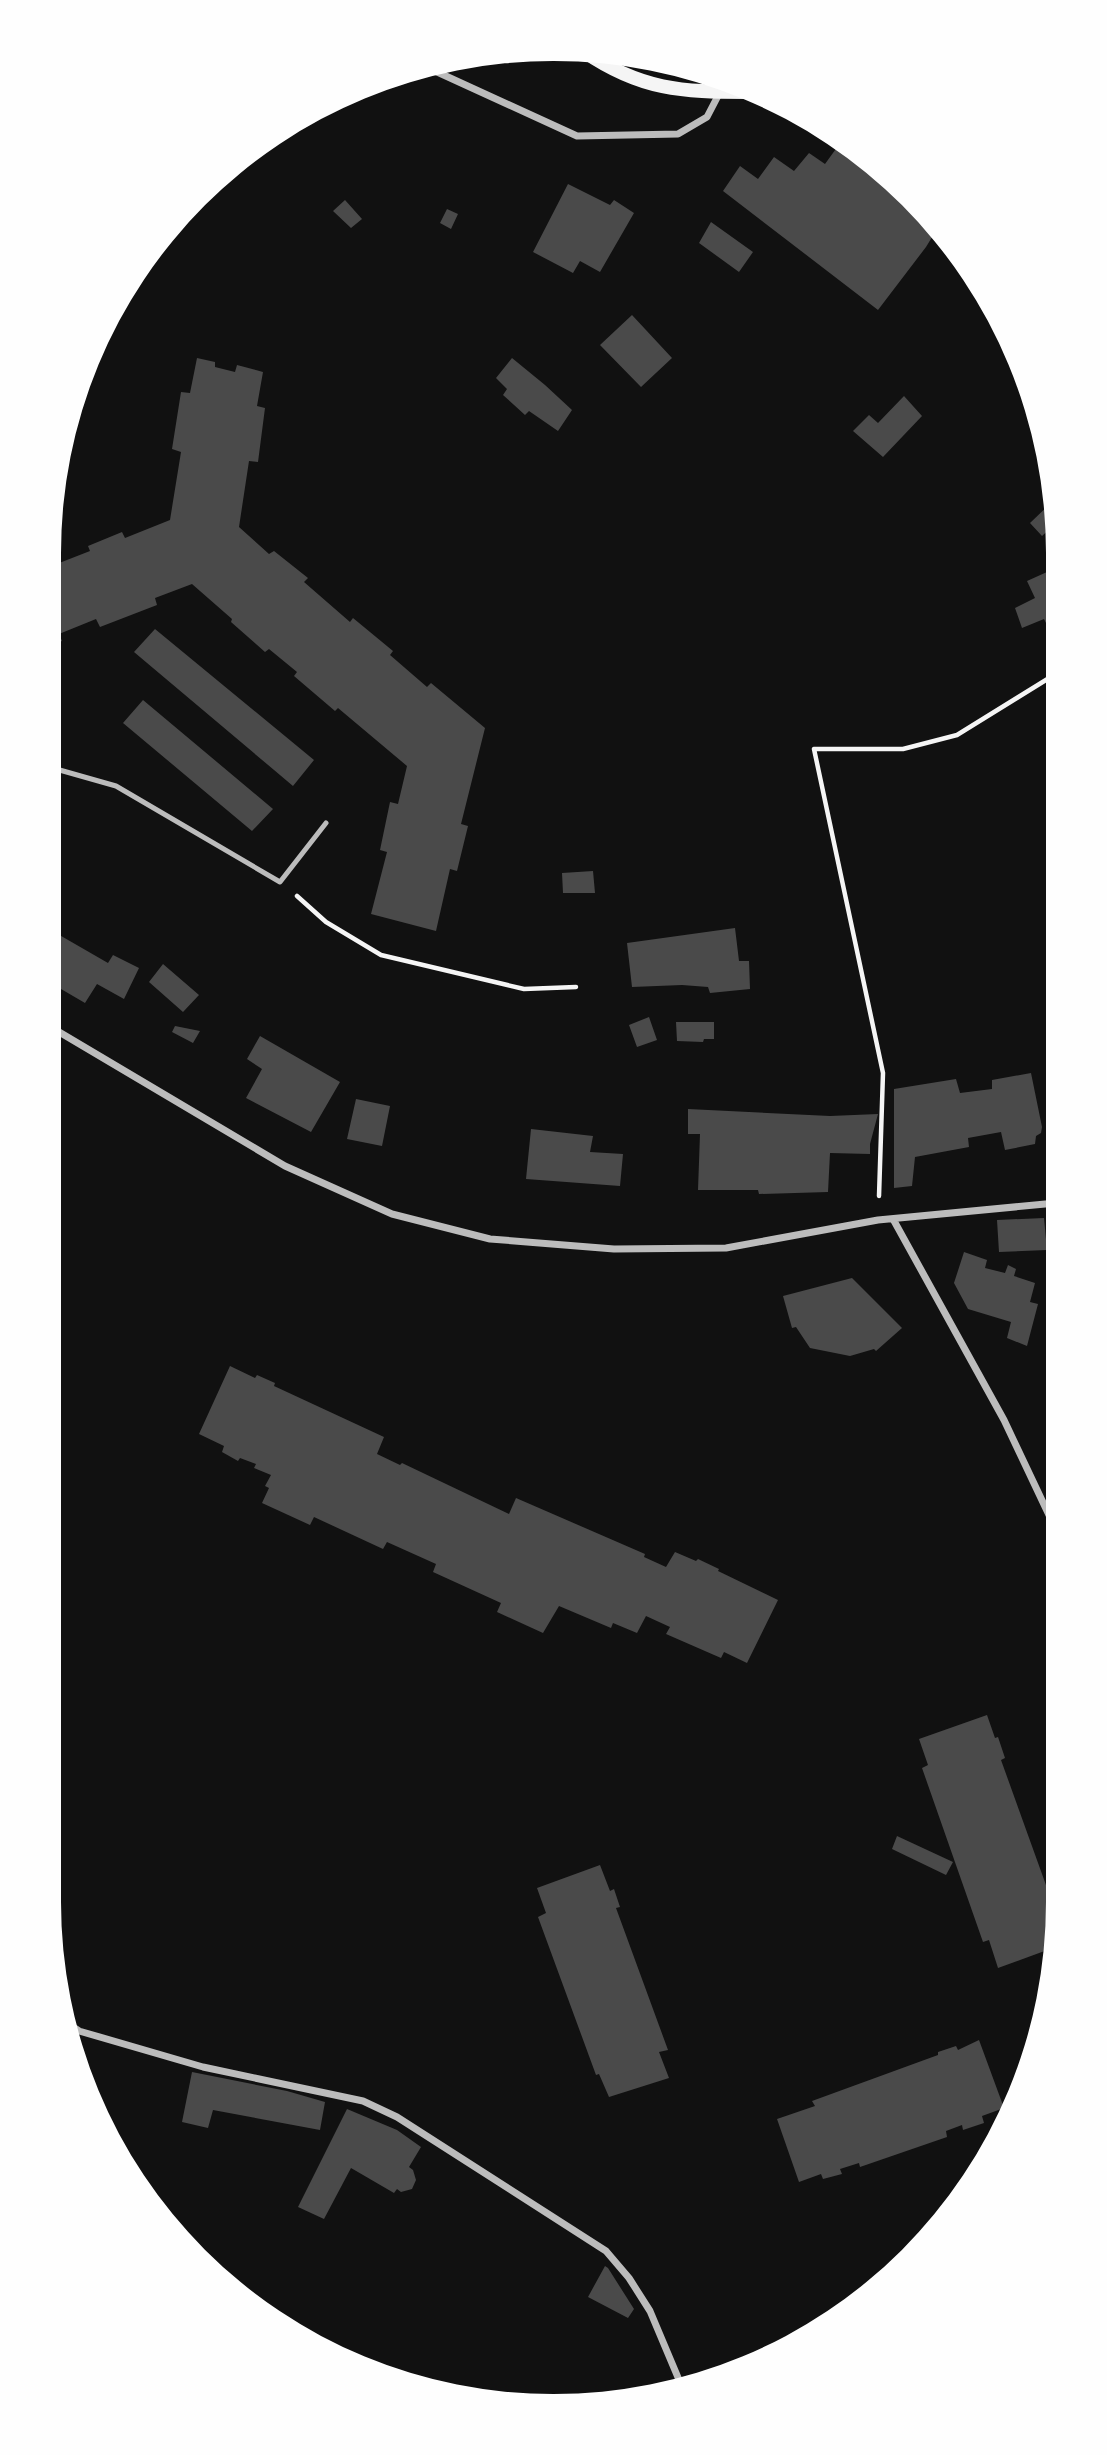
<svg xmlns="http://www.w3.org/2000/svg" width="1107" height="2455" font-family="'Archivo Narrow',sans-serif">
	<rect width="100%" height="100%" fill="#111"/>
	<path fill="#4a4a4a" d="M838 146 905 198 937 229 926 247 878 310 723 191 740 166 758 179 774 157 794 171 809 153 825 164Z
		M568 184 610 205 614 200 634 213 600 272 580 261 573 273 533 252Z
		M345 200 362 219 351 228 333 211Z
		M447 209 458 214 451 229 440 223Z
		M711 222 753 252 739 272 699 243Z
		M632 315 672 358 641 387 600 345Z
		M197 358 215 362V367L235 372 237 365 263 372 257 406 265 408 258 462 249 461 239 527 269 554 274 551 308 578 304 582 350 622 353 618 393 651 390 655 427 687 431 683 485 728 461 824 468 826 457 871 450 869 436 931 371 914 387 852 380 850 390 802 398 804 407 766 338 708 335 711 294 676 297 672 269 649 265 652 231 622 232 619 192 584 155 598 157 605 100 627 96 619 59 634 62 641 49 646V567L90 551 88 546 122 532 125 538 170 520 181 452 172 449 181 392 190 393Z
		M512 358 545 385 572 410 558 431 529 411 525 415 503 395 507 389 496 378Z
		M904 396 922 416 883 457 853 431 869 415 878 423Z
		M1054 500V525L1042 536 1030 523Z
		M1047 572 1054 587V629L1050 631 1044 619 1022 628 1015 608 1035 598 1027 581Z
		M155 629 314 760 293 786 134 652Z
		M143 700 273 809 252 831 123 723Z
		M593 871 595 893H563L562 873Z
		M735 928 739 961H749L750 989 710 993 708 987 682 985 632 987 627 943Z
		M49 929 108 963 113 955 139 968 124 999 97 984 85 1003 49 982Z
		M163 964 199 995 183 1012 149 982Z
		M649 1017 657 1040 637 1047 629 1025Z
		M676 1022H714V1039H704L703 1042 677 1041Z
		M175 1026 200 1031 193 1043 172 1032Z
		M260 1036 340 1082 311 1132 246 1098 262 1069 247 1059Z
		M1031 1073 1042 1127 1041 1133 1036 1136 1035 1144 1005 1150 1001 1132 968 1138 969 1147 915 1157 912 1186 894 1188V1089L956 1079 960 1093 992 1089V1080Z
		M356 1099 390 1106 382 1146 347 1139Z
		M688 1109 830 1116 878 1114 870 1144V1154L830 1153 828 1192 759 1194 758 1190H698L700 1134H688Z
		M531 1129 593 1136 590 1152 623 1154 620 1186 526 1179Z
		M1044 1218 1047 1250 999 1252 997 1220Z
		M964 1252 987 1260 985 1268 1005 1273 1008 1265 1016 1269 1014 1276 1035 1283 1030 1302 1038 1304 1027 1346 1007 1338 1011 1322 968 1309 954 1283Z
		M852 1278 902 1328 876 1351 874 1349 850 1356 810 1348 796 1327 792 1328 783 1296Z
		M230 1366 255 1378 257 1375 275 1383 274 1386 384 1437 377 1454 400 1465 402 1463 509 1514 516 1498 645 1554 644 1557 666 1567 675 1552 696 1561 698 1559 719 1569 718 1571 778 1600 747 1663 724 1652 721 1658 666 1634 670 1627 646 1616 637 1633 613 1623 611 1628 559 1606 543 1633 497 1612 501 1603 433 1572 436 1564 387 1542 383 1549 314 1517 310 1525 262 1503 269 1488 265 1486 271 1475 254 1468 256 1464 240 1458 238 1461 222 1452 224 1446 199 1434Z
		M987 1715 995 1738 998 1737 1005 1758 1001 1760 1051 1899 1055 1898 1057 1905 1050 1949 998 1968 989 1940 983 1942 922 1768 928 1765 919 1739Z
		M897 1836 953 1862 946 1875 892 1849Z
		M600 1865 610 1891 614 1889 620 1907 616 1908 668 2050 659 2052 669 2078 609 2097 599 2074 596 2075 538 1917 546 1913 537 1888Z
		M979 2040 1004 2108 982 2116 984 2123 963 2130 962 2125 946 2131 947 2137 860 2167 859 2163 840 2169 842 2174 823 2179 821 2174 799 2182 777 2119 815 2106 812 2101 938 2055V2052L956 2046 958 2050Z
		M192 2072 287 2091 325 2102 320 2130 213 2110 208 2128 182 2122Z
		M347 2109 397 2130 421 2147 409 2167 413 2170 416 2180 412 2189 401 2192 397 2189 394 2193 351 2168 324 2219 298 2207Z
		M605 2266 608 2268 634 2309 628 2318 588 2297Z"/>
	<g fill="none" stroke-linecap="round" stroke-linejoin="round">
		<path stroke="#f5f5f5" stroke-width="4.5" d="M297 896 326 922 381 955 524 989 576 987
			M879 1196 883 1073 814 749H903L957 735 1054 675"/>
		<path stroke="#bcbcbc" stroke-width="5" d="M49 767 116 786 280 882 326 823"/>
		<path stroke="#bcbcbc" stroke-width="7" d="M424 66 577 136 678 134 707 117 720 92
			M49 1026 285 1166 392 1214 490 1239 614 1249 726 1248 878 1220 1056 1203
			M893 1219 1004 1420 1057 1532
			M70 2025 79 2031 203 2067 363 2101 397 2117 606 2251 629 2278 650 2311 682 2387"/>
		<path stroke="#f5f5f5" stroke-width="14" d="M585 52C641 90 682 92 747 92"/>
	</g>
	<path d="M0 0H1107V2455H0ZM553 61H554A492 492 0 0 1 1046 553V1902A492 492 0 0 1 554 2394H553A492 492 0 0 1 61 1902V553A492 492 0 0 1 553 61Z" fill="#fefefe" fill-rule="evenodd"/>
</svg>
